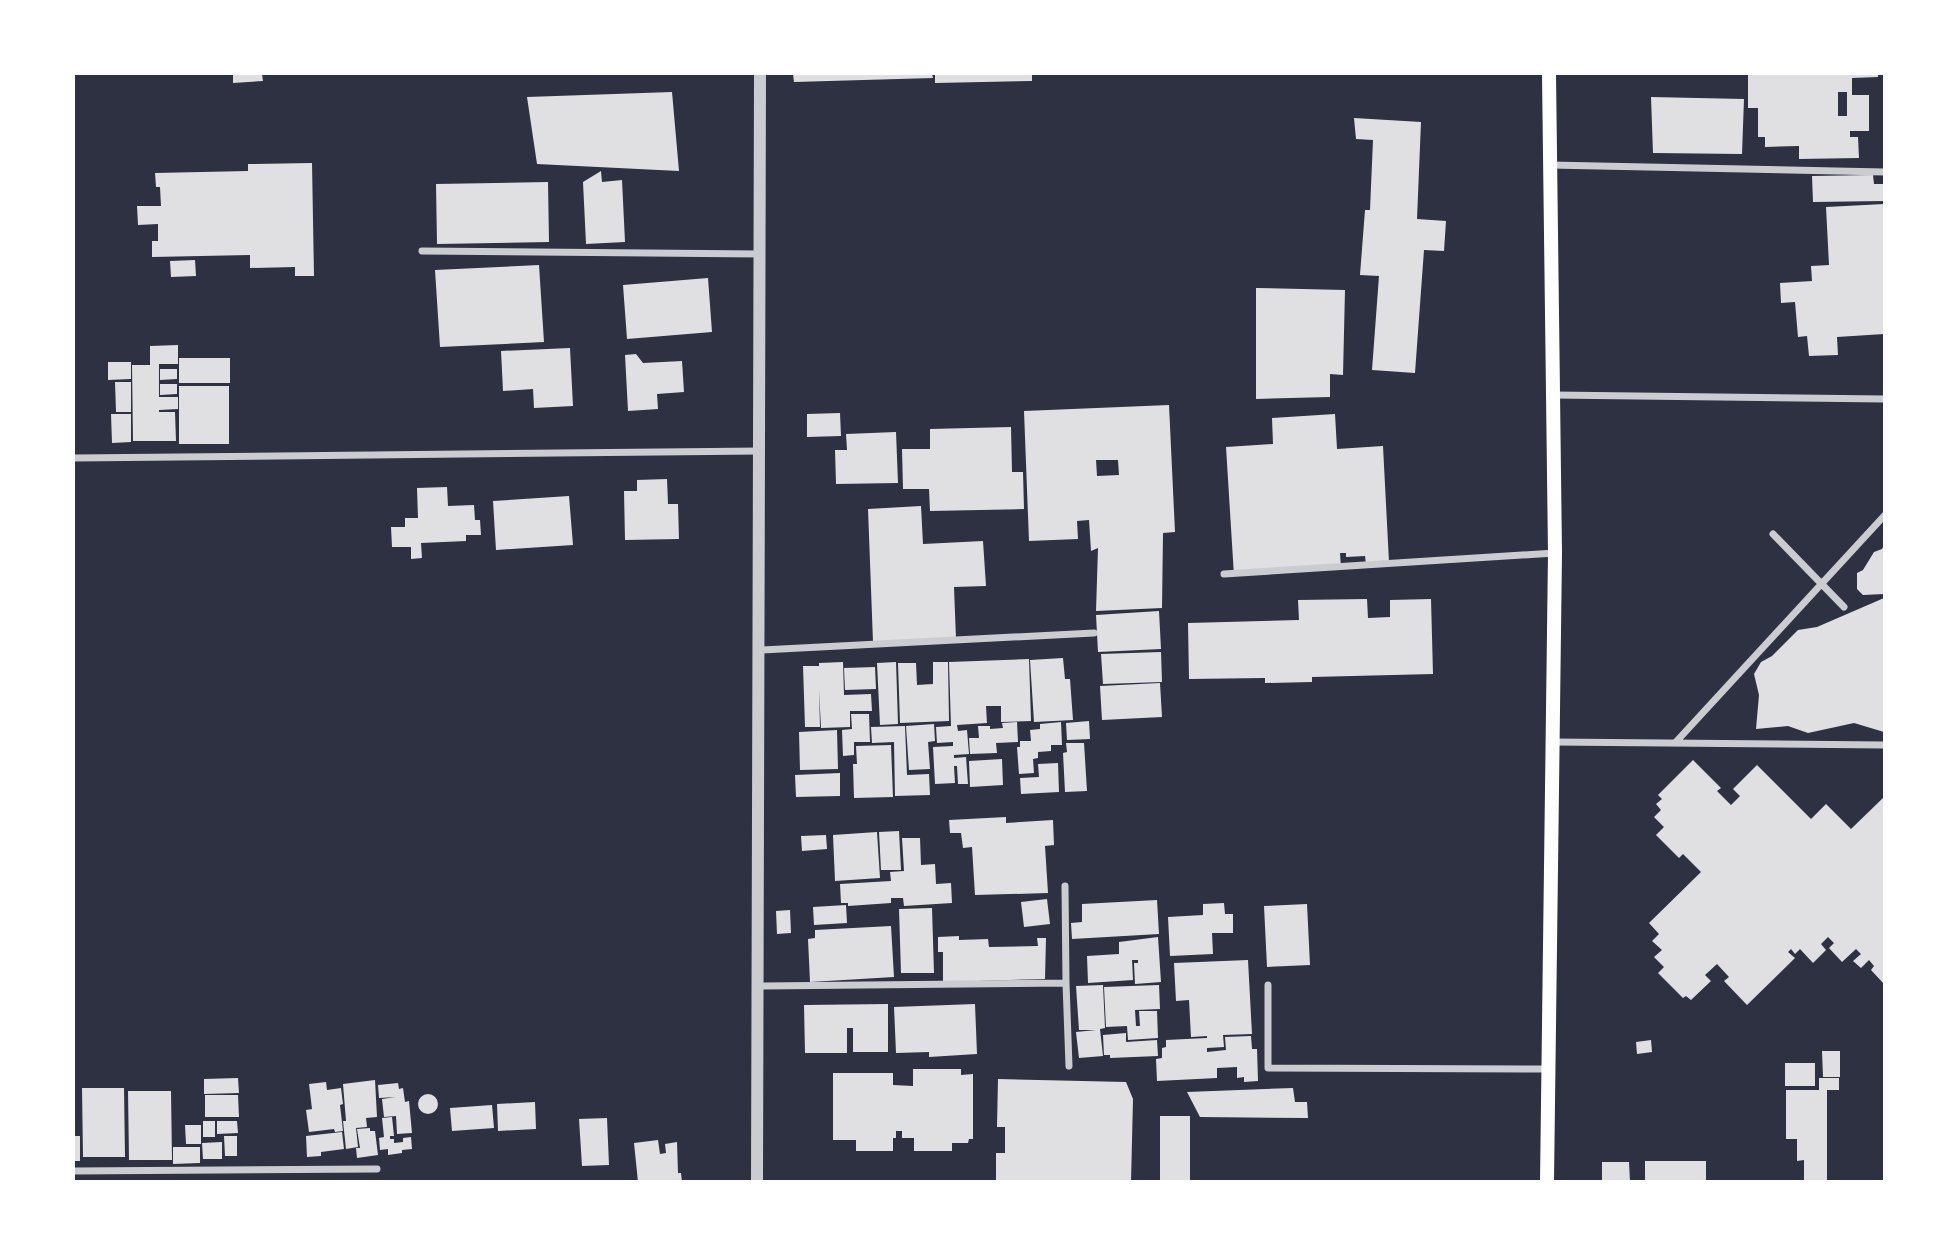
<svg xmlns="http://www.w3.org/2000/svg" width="1958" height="1255" font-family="'Source Sans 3',sans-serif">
	<rect width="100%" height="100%" fill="#2d3142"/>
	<path fill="#e0e0e3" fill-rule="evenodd" d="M233 74H262L263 81 233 83Z
		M793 74H932L933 78 794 82Z
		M935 74H1032V81L935 83Z
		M1748 74H1878V77L1852 78V95H1869V131H1850V137H1858L1859 158 1799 159V146L1765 147V137H1758V108H1748ZM1838 92H1847V116H1838Z
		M672 92 679 171 537 164 527 97Z
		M1651 97 1744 99 1742 154 1653 153Z
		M1354 118 1421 122 1417 219 1446 221 1444 251 1424 250 1415 373 1372 370 1379 276 1360 275 1365 210H1370L1373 140 1356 139Z
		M312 163 314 276H295V267L250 268V255L152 257V241H158V224L138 225 137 206H161L160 187H156L155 173 248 171V164Z
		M601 171 602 182 622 180 625 242 586 244 583 182Z
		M1873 175 1874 184H1884V201L1813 202 1812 176Z
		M548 182 549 242 437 244 436 184Z
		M1884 204V334L1837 337 1838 355 1809 356 1807 336 1798 337 1795 302 1781 303 1780 283 1812 281 1811 266 1829 265 1826 207Z
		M195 260 196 276 171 277 170 261Z
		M539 265 544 342 440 347 435 270Z
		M708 278 712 332 627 339 623 285Z
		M1256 288 1345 290 1343 375 1330 374V397L1256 399Z
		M178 345V364H159V397H178V409L159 410V412H175L176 441H133L132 365H150V346Z
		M570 348 573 406 534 408 533 389 503 391 501 351Z
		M636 354 643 363 682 361 684 392 657 394 658 409 628 411 625 355Z
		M179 358H230V383H179Z
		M108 362H131V379L108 380Z
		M160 369H177V379L160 380Z
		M115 382H131V412H116Z
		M160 384H177V394L160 395Z
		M179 386H229V444H179Z
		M1169 405 1175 532 1163 533 1162 608 1096 611 1098 548 1091 551 1089 520 1077 521 1078 539 1029 541 1024 411ZM1096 460H1118L1119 475 1097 476Z
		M840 413 841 436 807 437V414Z
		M111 414H131V442L112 443Z
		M1335 414 1337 449 1383 446 1389 562 1366 564 1365 556 1346 557V553H1340L1341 568 1234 576 1226 447 1273 444 1272 418Z
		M1011 427 1012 472H1023L1024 509 930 511 929 489H903L902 449H930V429Z
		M896 432 898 483 836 484 835 450H847L846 434Z
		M667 479 668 504H678L679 539 625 540 624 491H637V480Z
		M447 487 448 506 474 505 475 520H480L481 535H466V541L421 543 422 558 411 559V547H392L391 527H405V518H418L417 488Z
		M569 496 573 545 496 550 493 501Z
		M921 506 923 544 983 541 986 586 954 587 956 639 873 642 868 509Z
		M1884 545V594L1863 595 1857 589V573L1863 570 1874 552 1882 549Z
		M1884 598V732L1854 723 1808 733 1788 726 1756 729 1759 695 1754 674 1761 662 1772 656 1798 630 1817 627Z
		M1367 599 1368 618 1390 617V600L1431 599 1433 674 1312 677V682L1265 683V678L1189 679 1188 623 1299 620 1298 600Z
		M1159 611 1161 649 1098 652 1096 615Z
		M1161 652 1162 682 1103 684 1101 654Z
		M1063 658 1065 679H1070L1073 720 1034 722 1030 660Z
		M1029 659 1031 721 1001 722V706H986L987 723 957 725 958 731 967 730 969 754 954 755V758L966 757 968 784H958L957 766H954L955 783 935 784 933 747 953 746V742L937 743 936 727 951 726 949 662Z
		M843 662 844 695 871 694 872 711H850V727L821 728 819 690 820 727H805L803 666H819V663Z
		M896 662 898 724 880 725 877 663Z
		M933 662H948L949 721 900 723 898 663H916L917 685 933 684Z
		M875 667 876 689 845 690 844 668Z
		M1160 683 1162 717 1102 720 1100 686Z
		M851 714H869L870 742H854V755L843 756 842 730 852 729Z
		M1089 721 1090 739 1067 740 1066 723Z
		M1017 722 1018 742 996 743 997 753 970 754 969 738H979L978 726H990V729L1003 728 1002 723Z
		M1061 722 1062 745H1051V751L1038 752V758L1033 759 1034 773 1019 774 1017 747H1020V741H1031L1030 730 1040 729V724Z
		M934 724 935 741 928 742 930 769 909 770 906 726Z
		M905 726 907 775 929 774 930 795 895 796 894 742 872 743 871 727Z
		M837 730 838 769 800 770 799 732Z
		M1066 743H1084L1087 791 1065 792 1063 753 1067 752Z
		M891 745 893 797 854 798 853 764H857L856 746Z
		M1002 759 1003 785 970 787 969 761Z
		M1693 760 1721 788 1717 791 1731 805 1740 796 1733 789 1757 765 1811 819 1826 804 1851 829 1884 797V984L1871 970 1874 966 1869 960 1861 968 1853 961 1861 954 1856 949 1842 962 1829 948 1834 943 1828 937 1821 944 1826 950 1813 963 1800 949 1795 954 1791 949 1788 952 1795 958 1747 1005 1724 981 1729 977 1717 964 1705 975 1711 981 1691 1000 1686 996 1683 998 1658 973 1664 967 1654 957 1662 950 1652 941 1659 934 1649 923 1701 872 1683 854 1679 858 1656 835 1664 827 1654 817 1661 810 1656 804 1662 799 1658 795Z
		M1058 763 1059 792 1021 794 1020 778 1039 777 1038 764Z
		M840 773V796L796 797 795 775Z
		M1006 817V823L1053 820 1054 845 1045 846 1048 893 975 895 972 847 963 848 961 833H950L949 820Z
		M899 831 901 870H881L879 832Z
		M877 832 880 878 835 881 833 835Z
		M826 835 827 849 802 851 801 836Z
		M902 838H920L921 865 935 864 936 884 951 883 952 903 904 906 903 898H891V903L848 906V903H841L840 884 891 881 890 872 904 871Z
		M1047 899 1050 924 1024 927 1021 902Z
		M1157 900 1159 934 1072 939 1071 923 1082 922V904Z
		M1224 903 1225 914H1233V933H1212L1213 954 1170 956 1168 917 1203 915V904Z
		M1307 904 1310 965 1267 967 1264 906Z
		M846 905 847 923 814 925 813 907Z
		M932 908 934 973H901L899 909Z
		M790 910 791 933 777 934 776 911Z
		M891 926 894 977 810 982 808 939 815 938V930Z
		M959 936V940L988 939 989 947 1038 946 1037 938H1046L1045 979 943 982V952H938V937Z
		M1158 937 1161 982 1135 984 1134 963H1138V960H1132L1133 980 1088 983 1087 956 1119 954V942Z
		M1248 960 1252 1034 1223 1035 1224 1047 1207 1048V1052L1226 1050 1225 1037 1251 1036 1252 1049H1257L1258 1081 1244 1082V1077L1237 1078V1067L1217 1068V1078L1157 1081 1156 1059 1162 1058V1048L1166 1047V1040L1207 1038V1036L1191 1037 1189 1000 1176 1001 1174 963Z
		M1103 985 1105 1028 1100 1029 1103 1056 1079 1058 1076 1032 1096 1030H1079L1076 986Z
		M1159 985 1160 1009 1135 1010 1136 1026H1140L1139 1011H1157L1158 1038 1128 1040 1127 1026 1106 1027 1104 987Z
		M888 1004V1052H853V1028H847V1053H805L804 1005Z
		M975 1004 977 1054 929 1057V1052L896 1053 894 1007Z
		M1126 1033V1042L1157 1040 1158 1056 1110 1058V1055H1104L1103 1035Z
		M1651 1040 1652 1052 1637 1054 1636 1042Z
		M1822 1051H1840V1077H1823Z
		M1785 1063H1815V1086H1785Z
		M913 1069H961V1075L973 1074V1139H969L968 1143H952V1151H914V1138H902V1131H896V1138H893V1151H856V1140H833V1073H893V1085L913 1086Z
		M238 1078 239 1093 204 1094V1079Z
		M1819 1078H1839V1090H1827V1182H1804V1160L1797 1161V1139H1786V1090H1819Z
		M998 1079 1126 1082 1133 1099 1131 1182H996V1153H1005V1127H997Z
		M375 1080 377 1117 366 1118 367 1127 356 1128 358 1147 346 1149 343 1121H346L343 1084Z
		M326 1082 327 1090 341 1088 343 1104 340 1105 343 1131 335 1132 334 1129 309 1132 306 1110 312 1109 309 1084Z
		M398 1083 399 1089 403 1088 405 1102 409 1101 412 1133 397 1134 396 1116 384 1117 382 1099 396 1097 379 1098 378 1085Z
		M82 1088H124L125 1157H83Z
		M1293 1088 1295 1102H1307L1308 1118 1200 1117 1187 1092Z
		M128 1091H171L172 1160H129Z
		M418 1104a10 10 0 1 1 20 0a10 10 0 1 1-20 0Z
		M205 1095H238L239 1117H205Z
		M535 1102 536 1129 498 1131 497 1104Z
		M492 1105 494 1128 452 1131 450 1108Z
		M1160 1116H1190V1182H1160Z
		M392 1117 394 1136H390V1139H394V1143L403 1142V1138L411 1137 412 1149 402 1150V1153L388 1155V1149L380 1150 379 1138 384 1137 382 1118Z
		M607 1118 609 1165 582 1166 579 1119Z
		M203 1121H215V1137H203Z
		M217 1121H237L238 1133 217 1134Z
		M185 1125H201V1144H186Z
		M370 1128V1131H375L378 1155 357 1158 356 1148H360L357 1129Z
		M342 1132 344 1149 321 1152V1156L307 1157 306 1136Z
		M74 1136H80V1161H74Z
		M224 1136H237V1156H225Z
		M658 1140 660 1154 666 1153 665 1144 677 1142 678 1173H681L682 1182H638L634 1143Z
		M222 1142V1159H203L202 1143Z
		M173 1147H200V1163L173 1164Z
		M1645 1161H1706V1182H1645Z
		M1602 1162H1629L1630 1182H1602Z"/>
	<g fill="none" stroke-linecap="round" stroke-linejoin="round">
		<path stroke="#caccd0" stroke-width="7" d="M1550 165 1884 172
			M422 251 760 254
			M1554 395 1884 399
			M74 458 760 451
			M1773 534 1844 607
			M1224 574 1555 553
			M760 650 1094 633
			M1553 742 1884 745
			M1675 743 1884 516
			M1066 983 1069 1066
			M1268 985V1068L1548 1069
			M760 986 1066 983 1065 886
			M74 1171 377 1169"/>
		<path stroke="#caccd0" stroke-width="12" d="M757 1182 760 74"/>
		<path stroke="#fff" stroke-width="14" d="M1547 1182 1555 553 1549 74"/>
	</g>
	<rect width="1958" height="1255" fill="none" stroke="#ffffff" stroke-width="150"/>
</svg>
